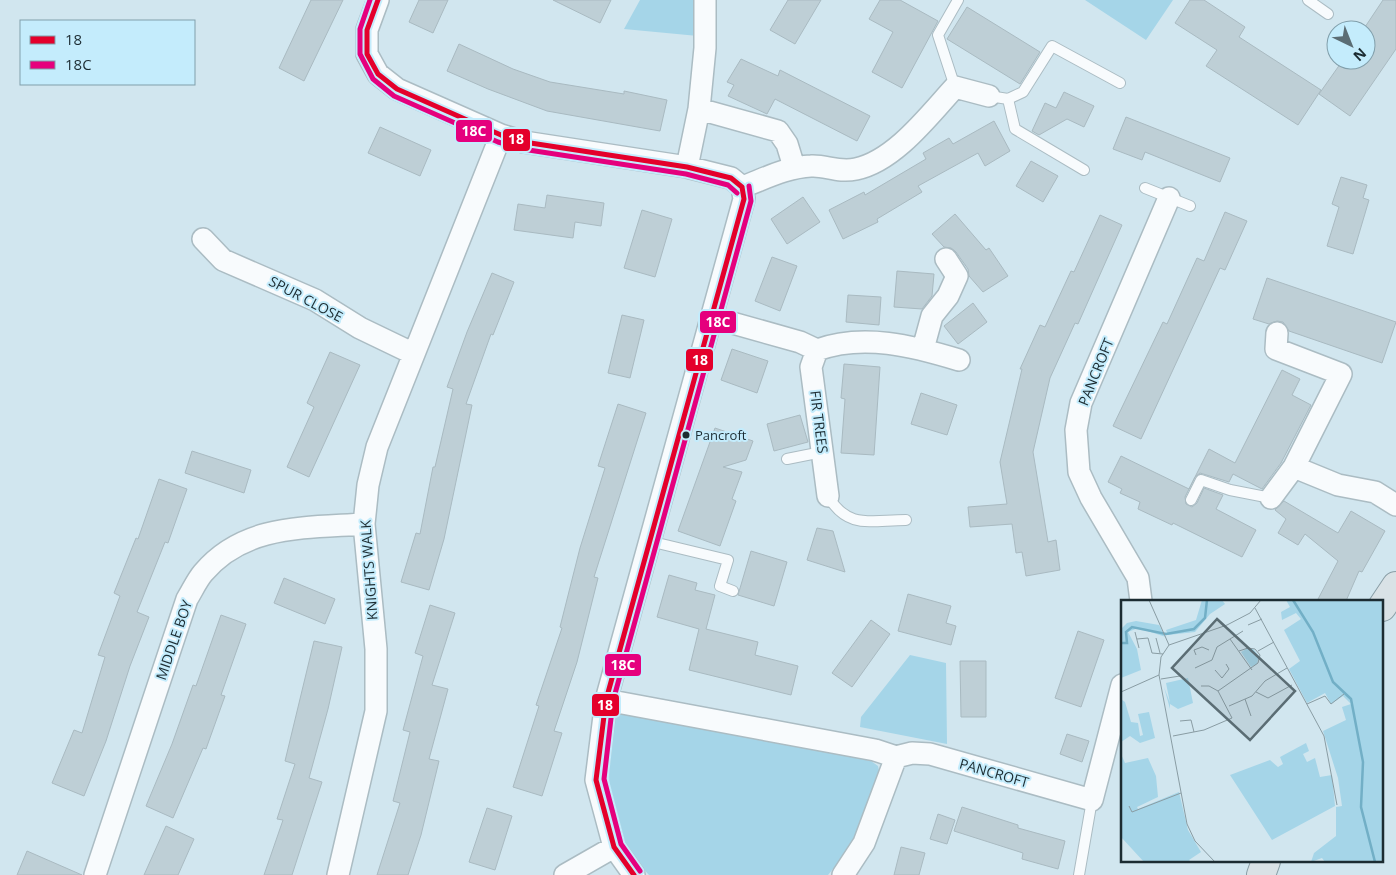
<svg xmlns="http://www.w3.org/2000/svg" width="1396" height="875" font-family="'Open Sans',sans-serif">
	<rect width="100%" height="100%" fill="#d1e6ef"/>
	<path fill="#a5d5e8" d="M640 0H698V36L624 29Z
		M1085 0H1173L1146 40Z
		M910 655 946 663 947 744 860 727 861 717Z
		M628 713 871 761 878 766 880 775 850 848 828 875H649C642 867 633 858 627 848 604 813 608 761 613 721L619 715Z"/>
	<path fill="#becfd6" stroke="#a9bac1" d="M311 0H343L304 81 279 68Z
		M419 0H448L433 33 409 22Z
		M553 0H611L600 23Z
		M788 0H821L795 44 770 30Z
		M880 0H900L938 21 902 88 872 72 893 32 869 19Z
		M1190 0H1204L1245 27 1239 37 1321 90 1298 125 1206 66 1217 50 1175 23Z
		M1383 0H1396V49L1350 116 1319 94 1343 60H1366V30H1363Z
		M967 7 1040 52 1020 84 947 39Z
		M459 44 513 69 550 82 624 94V91L667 100 660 131 547 111 488 89 447 71Z
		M741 59 778 76 780 70 870 116 857 141 775 99 767 114 728 96 734 85 727 82Z
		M1064 92 1094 106 1084 127 1067 119 1039 135 1032 131 1045 103 1056 108Z
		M1126 117 1230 158 1220 182 1145 152 1142 160 1113 149Z
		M994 121 1010 151 985 166 978 153 918 186 922 192 877 219 878 222 843 239 829 210 864 192 865 195 926 159 923 153 949 138 953 144Z
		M380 127 431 150 420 176 368 153Z
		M1031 161 1058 176 1043 202 1016 186Z
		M1341 177 1367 185 1363 198 1369 200 1353 254 1327 246 1339 207 1332 204Z
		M547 195 604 203 601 226 575 222 573 238 514 230 518 204 545 208Z
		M803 197 820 222 787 244 771 219Z
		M642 210 672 219 655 277 624 268Z
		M1225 212 1247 221 1225 270 1220 268 1141 439 1113 426 1163 322 1167 324 1197 258 1204 261Z
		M955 214 986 250 989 248 1008 276 983 292 969 276 968 269 956 252 951 248 944 247 932 234Z
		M1100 215 1122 225 1078 324 1075 323 1050 378 1033 452 1048 542 1056 540 1060 570 1026 576 1022 552 1016 553 1012 524 970 527 968 507 1007 504 1000 462 1022 369H1020L1040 325 1045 327 1071 271 1074 272Z
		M772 257 797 266 780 311 755 301Z
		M897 271 934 274 932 296 922 309 894 307Z
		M492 273 514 282 493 335 491 334 466 404 472 405 444 539 429 590 401 582 416 533 420 534 433 467H435L453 389 447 387 467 332Z
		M1267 278 1396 322 1382 363 1289 331 1283 322 1277 321 1269 324 1253 319Z
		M848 295 881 297 879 325 846 322Z
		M973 303 987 322 958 344 944 326Z
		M622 315 644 320 630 378 608 373Z
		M732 349 768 361 757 393 721 380Z
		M330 352 360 365 309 477 287 467 314 407 307 403Z
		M844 364 880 367 874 455 841 453 845 399 841 398Z
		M1282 370 1300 379 1292 395 1311 405 1281 463 1262 489 1233 474 1229 482 1200 473 1195 477 1185 497 1186 504 1192 507 1197 503 1204 488 1223 495 1216 509 1256 530 1242 557 1173 523 1172 525 1138 509 1140 502 1120 493 1122 489 1108 482 1121 456 1189 489 1209 449 1235 463Z
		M921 393 957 405 947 435 911 424Z
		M618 404 646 413 594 577 598 578 577 662 554 731 562 733 542 796 513 787 539 706 536 705 562 628 560 627 580 548 605 468 598 466Z
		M800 415 808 442 774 451 767 424Z
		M715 428 753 441 746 460 723 467 742 472 732 499 736 501 720 546 678 531Z
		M192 451 251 470 244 493 185 473Z
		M159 479 187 489 168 543 165 542 137 612 149 617 130 666 106 741 84 796 52 783 74 730 82 733 105 657 98 655 120 596 114 593 136 538 138 539Z
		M1284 501 1338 533 1351 511 1385 531 1362 572 1359 571 1346 601H1317L1338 561 1305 534 1298 545 1278 533 1286 519 1275 510Z
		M817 528 833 531 845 572 807 560Z
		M751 551 787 562 774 606 738 595Z
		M669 575 697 583 695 590 715 595 706 629 758 642 755 655 798 666 791 695 689 670 699 629 657 617Z
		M284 578 335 599 325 624 274 603Z
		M908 594 951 606 946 623 956 626 951 645 898 631Z
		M430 605 455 613 432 685 448 689 429 759 439 761 421 835 408 875H377L400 803 393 801 410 732 403 730 423 656 415 653Z
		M221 615 246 624 221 695 225 696 206 749 203 748 173 818 146 806 172 744 193 685 196 686Z
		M871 620 890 634 852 687 832 673Z
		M1078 631 1104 640 1081 707 1055 698Z
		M314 641 342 647 328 709 309 778 322 782 292 875H264L283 820 277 819 295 764 285 761Z
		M960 661H986V717H961Z
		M1067 734 1089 741 1082 762 1060 754Z
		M962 807 1018 825V828L1065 841 1058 869 1022 859 1023 853 954 831Z
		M487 808 512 816 495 870 469 862Z
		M938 814 955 820 947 844 930 839Z
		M166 826 194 839 178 875H144Z
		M901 847 925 853 919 875H894Z
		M27 851 82 875H17Z"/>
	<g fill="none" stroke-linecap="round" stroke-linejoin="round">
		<defs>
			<path id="service" d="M1308 0 1328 14
				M955 87 938 35 958 0
				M989 96 1008 99 1015 129 1084 170
				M1008 99 1023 92 1052 46 1120 83
				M1145 188 1190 206
				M787 459 822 452
				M828 496C848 530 871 520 906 520
				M1191 500 1201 480 1230 490 1271 498
				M649 541 728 560 720 586 733 591
				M1079 875 1092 800"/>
			<path id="minor" d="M378 0 367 30V54L378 74 397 89 501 135 524 142 687 167 731 178 742 187
				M699 109 705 48V0
				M687 167 699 109 778 131 787 144 794 167
				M742 187C764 179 787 167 811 166 826 165 838 173 856 169 895 161 930 114 955 87L989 96
				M203 239 223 260 315 300 360 328 414 354
				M711 317 800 342 817 350
				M923 349 932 316 948 296 957 276 946 259
				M1294 467 1338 485 1375 492 1396 505
				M828 496 811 367 817 350C863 333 913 346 959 360
				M1271 498 1294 467 1341 374 1276 349 1277 333
				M1141 601 1138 578 1091 498 1079 472 1076 430 1081 403 1169 198
				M606 700 875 750 896 757 912 753 930 754 1092 800 1122 685
				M95 875 187 599C192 591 197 580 203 573 244 524 306 528 364 524
				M338 875 376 711V649L364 524 368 485 377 447 501 135
				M565 875 614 847
				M634 875 614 847 596 780 606 700 744 199 742 187
				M843 875 864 843 896 757"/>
			<path id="primary" d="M1382 607 1396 586
				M1261 875 1266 861"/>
		</defs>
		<use href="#service" stroke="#abbcc3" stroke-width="12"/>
		<use href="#minor" stroke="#abbcc3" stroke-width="24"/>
		<use href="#primary" stroke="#899ea6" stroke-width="30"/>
		<use href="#service" stroke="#f8fbfd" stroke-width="10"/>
		<use href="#minor" stroke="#f8fbfd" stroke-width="21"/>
		<use href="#primary" stroke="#d9e2e6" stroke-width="28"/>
		<defs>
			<path id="bus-1" d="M378 0 367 30V54L378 74 397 89 501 135 524 142 687 167 731 178 742 187
				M634 875 614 847 596 780 606 700 744 199 742 187"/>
			<path id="bus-2" d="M370 0 360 29V54L373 79 394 96 498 142 522 149 686 174 728 185 737 193
				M640 871 621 844 604 779 613 701 751 201 749 186"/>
		</defs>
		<use href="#bus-1" stroke="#c4ecfc" stroke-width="9"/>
		<use href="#bus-2" stroke="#c4ecfc" stroke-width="9"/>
		<use href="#bus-1" stroke="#e4002b" stroke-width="5"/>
		<use href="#bus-2" stroke="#e5007d" stroke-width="5"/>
	</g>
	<circle fill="#1c2c32" stroke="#c4ecfc" stroke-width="2" cx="686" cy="435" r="4.5"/>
	<g text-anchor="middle" stroke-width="4" stroke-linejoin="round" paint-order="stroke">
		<g font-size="13" fill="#1c2c32" stroke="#c4ecfc" text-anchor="start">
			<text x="695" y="440">Pancroft</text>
		</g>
		<g font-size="14" fill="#1c2c32" stroke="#c4ecfc">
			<text transform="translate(306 299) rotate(28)" y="5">SPUR CLOSE</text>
			<text transform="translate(1096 372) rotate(-68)" y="5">PANCROFT</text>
			<text transform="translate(819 422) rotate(83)" y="5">FIR TREES</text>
			<text transform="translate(369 570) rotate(-94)" y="5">KNIGHTS WALK</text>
			<text transform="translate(174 640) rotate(-71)" y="5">MIDDLE BOY</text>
			<text transform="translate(994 773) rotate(16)" y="5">PANCROFT</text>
		</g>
	</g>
	<g transform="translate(1121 600)">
		<rect width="262" height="262" fill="#d1e6ef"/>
		<path d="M81 0H101L104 4 89 14 74 32 47 35 45 30 75 20ZM165 0H262V262H204L201 258 190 262 193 253 215 236V207L221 206 217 178 202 131 225 120 221 107 230 104 222 96 210 104 204 93 186 103 168 69 179 61 163 30 180 19 175 13 161 20 160 12 169 7ZM15 21 38 25 45 37 17 28 7 32 16 49 20 70 0 78V29L6 23ZM125 49H132L138 56 136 64 130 67 120 52ZM67 78 72 103 57 109 49 104V109L43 87 49 103 45 83ZM0 99 4 102 10 122 17 123 19 136 22 135 17 114 28 112 34 138 19 143 9 136 0 142ZM185 143 188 151 182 154 186 162 194 158 199 177 211 175 214 206 151 240 109 175 149 160 157 167 162 164 159 157ZM0 154 4 163 27 158 35 176 37 197 16 207 17 209 58 192 67 230 80 252 68 260 70 262H23L0 237Z" fill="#a5d5e8"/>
		<path fill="none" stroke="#72afc6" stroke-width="2.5" d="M172 0 192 32 212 82 230 99 242 162 240 207 254 262M0 43H6L5 32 11 27 45 34 73 29 84 18 86 0"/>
		<path fill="none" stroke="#899ca3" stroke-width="1" d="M28 0 48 45M134 8 203 136 216 205M127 25 141 19M14 32 18 48M35 38 39 53M16 39 27 38 31 53 42 54M109 39 122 31M137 51 153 42M75 55 73 50 81 47 88 50M74 68 91 60 96 47 109 39 131 70M94 70 101 78 108 69 105 64M38 75 66 224 74 241 94 262M40 79 59 76M97 91 137 63 139 55 134 49 127 48 118 51M0 92 38 75 40 57 48 45 106 25 129 13 140 0M135 92 147 98 171 85M124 99 130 116M186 104 204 96 210 104 223 94M108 106 131 96 144 81 166 68M59 121 70 120 73 132M52 136 83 130 111 118 97 91 88 86H80M8 206 11 212 60 193"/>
		<path fill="#5b6d74" fill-opacity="0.15" stroke="#5b6d74" stroke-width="2.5" d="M96 19 174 91 129 140 51 68Z"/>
		<rect width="262" height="262" fill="none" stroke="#1c2c32" stroke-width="2.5"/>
	</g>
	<g stroke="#c4ecfc" stroke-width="2">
		<rect x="455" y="119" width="38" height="24" rx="5" fill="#e5007d"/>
		<rect x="502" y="128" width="29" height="24" rx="5" fill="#e4002b"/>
		<rect x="699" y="310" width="38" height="24" rx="5" fill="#e5007d"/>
		<rect x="685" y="348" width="29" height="24" rx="5" fill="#e4002b"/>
		<rect x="604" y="653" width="38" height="24" rx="5" fill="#e5007d"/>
		<rect x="591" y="693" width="29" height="24" rx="5" fill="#e4002b"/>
	</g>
	<g font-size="14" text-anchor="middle" font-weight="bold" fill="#fff">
		<text x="474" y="136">18C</text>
		<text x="516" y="144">18</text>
		<text x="718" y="327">18C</text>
		<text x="700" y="365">18</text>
		<text x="623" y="670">18C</text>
		<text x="605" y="710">18</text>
	</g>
	<rect x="20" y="20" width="175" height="65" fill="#c4ecfc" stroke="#819fab"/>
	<rect x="30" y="36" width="25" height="8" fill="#e4002b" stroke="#819fab"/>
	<text x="65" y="45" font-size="15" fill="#1c2c32">18</text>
	<rect x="30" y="61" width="25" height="8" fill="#e5007d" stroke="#819fab"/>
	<text x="65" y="70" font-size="15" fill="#1c2c32">18C</text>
	<g transform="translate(1351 45) rotate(137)"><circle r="24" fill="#c4ecfc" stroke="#819fab"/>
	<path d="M0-4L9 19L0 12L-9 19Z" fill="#5b6d74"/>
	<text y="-8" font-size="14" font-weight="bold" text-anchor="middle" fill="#1c2c32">N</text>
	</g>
</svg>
